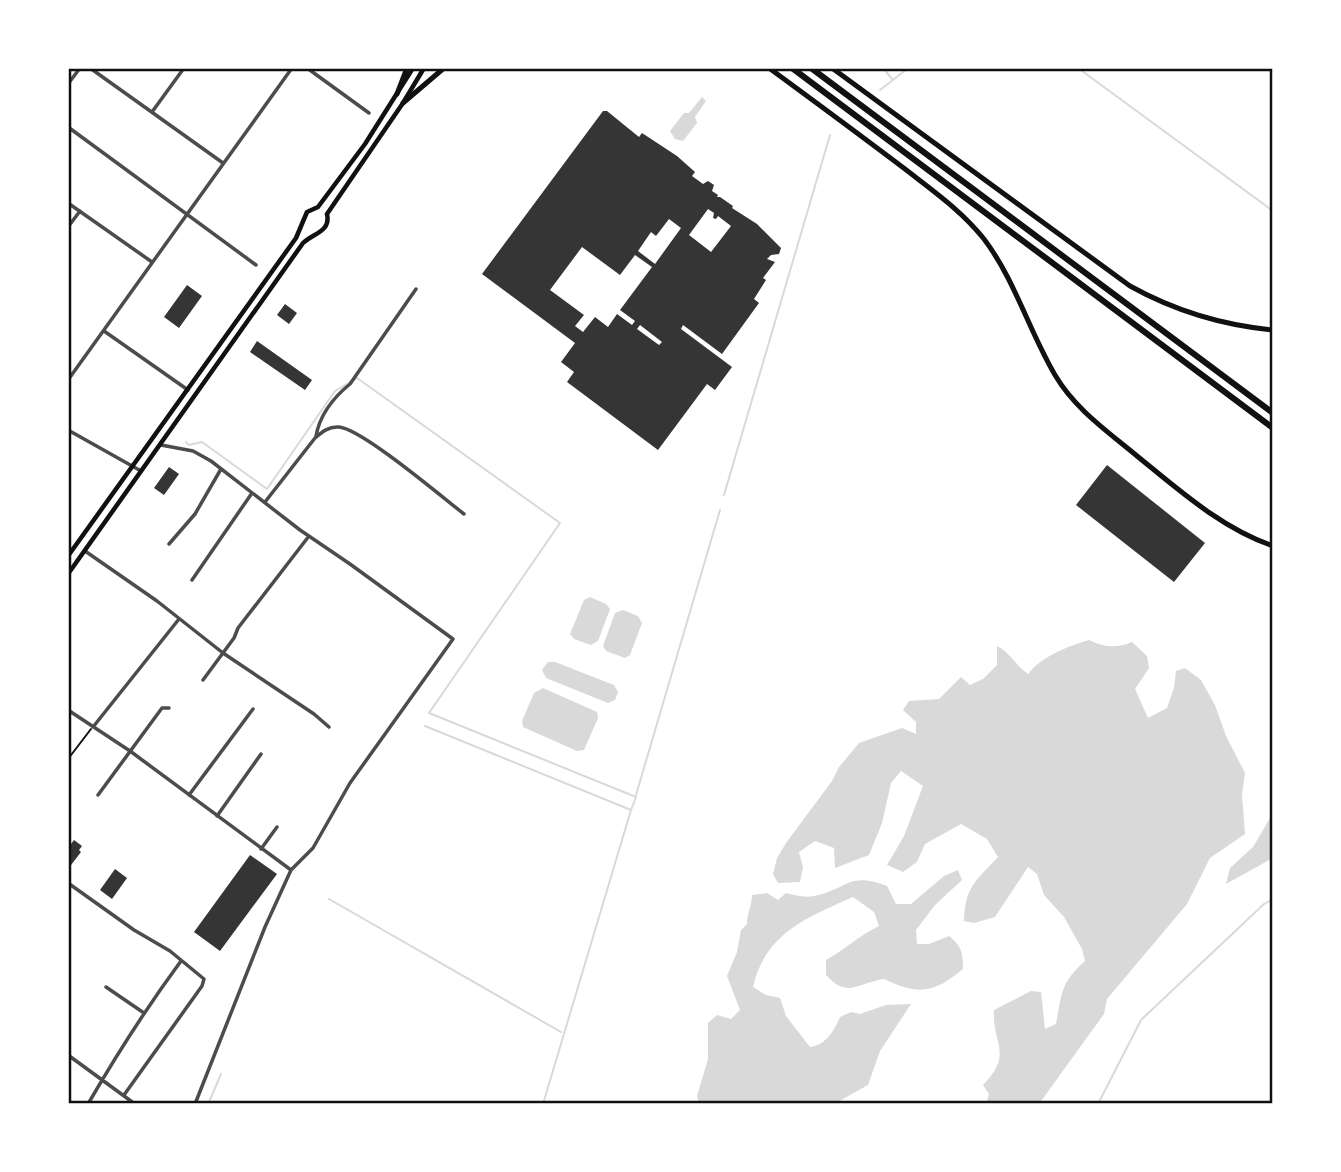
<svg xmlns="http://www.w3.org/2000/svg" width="1341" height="1172" font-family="'Alegreya Sans',sans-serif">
	<rect width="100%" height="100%" fill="#fff"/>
	<path fill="#d9d9d9" d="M702 97 706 101 695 117 697 123 683 141 675 139 670 131 684 113H689Z
		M590 597 606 604 610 609 598 641 591 645 574 639 570 634 584 600Z
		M623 610 638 616 642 623 630 655 625 658 606 651 603 646 615 613Z
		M1089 640C1104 647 1116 649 1132 642L1147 656 1149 668 1135 689 1148 718 1167 708 1174 688 1176 671 1185 668 1201 680 1215 705 1226 736 1245 773 1242 794 1245 834 1210 858 1187 904 1107 999 1104 1014 1039 1104H986L989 1094 983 1085C1014 1053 992 1045 994 1010L1031 991 1041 992 1045 1029 1056 1024C1062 994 1060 983 1085 961L1082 949 1064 917 1044 895 1037 874 1028 867 995 917 974 923 964 921C965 886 976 881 998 857L987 839 961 824 925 844 917 862 903 872 887 865 904 836 923 786 901 771 891 783 882 823 869 855 835 868 834 848 815 841 799 852 803 867 800 882 778 883 773 874 777 858 786 843 832 781 839 767 859 743 902 728 916 734V722L903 710 909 701 939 699 961 677 970 685 983 679 997 665V646C1010 652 1015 665 1028 674 1041 657 1068 646 1089 640Z
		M548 662H555L614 685 618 692 615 700 608 703 546 678 542 670Z
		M543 688 597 712 598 718 584 750 577 751 523 727 522 721 534 693Z
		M1273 813V858L1226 884 1230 868 1253 847Z
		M958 870 962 880 935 905 916 930 917 944H929L949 936C962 946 963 954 963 969 933 994 918 995 884 979 857 983 848 999 826 975V960C846 949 858 936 879 926L874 912 853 897C808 917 765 933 753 987L766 995 780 998 786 1016 810 1047C826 1045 834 1031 840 1017L851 1012 860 1014 886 1005 911 1004 880 1051 868 1085 834 1104H699L697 1096 708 1059V1023L717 1015 731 1019 740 1010 727 976 737 952 741 930 747 924C747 912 752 906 752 895L767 893 778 900 786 893C795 895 804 898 814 896 848 890 847 871 887 886L896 904H911L944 876Z"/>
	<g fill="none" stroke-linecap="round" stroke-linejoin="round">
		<path stroke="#d9d9d9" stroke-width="2" d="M883 68 892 79
			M1078 68 1273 211
			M880 90 907 69
			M186 442 189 445 202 442 267 489 335 391 357 378 560 523 429 713 636 797 631 810
			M724 495 830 135
			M425 726 631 810 543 1104
			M636 795 720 510
			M329 899 561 1032
			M214 1104 209 1102 221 1074
			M1098 1104 1141 1020 1264 904 1273 899"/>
	</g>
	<path fill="#353535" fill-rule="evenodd" d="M603 111H607L639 137 642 133 677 156 695 172 692 176 703 184 708 181 714 185 712 191 718 195 717 197H720L733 206 732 208 757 224 781 248 779 254 771 255 767 259 775 262 763 278 766 280 754 299 759 303 722 354 683 325 681 329 732 367 715 390 707 384 658 450 567 382 574 372 561 362 575 343 482 274ZM708 209 714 213 713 218 716 219 718 216 731 226 711 252 689 235ZM669 219 681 228 655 264 638 251 651 232 656 236ZM582 247 620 275 635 255 652 267 620 310 635 321 632 325 617 314 608 327 595 317 583 332 575 326 584 315 550 290ZM640 325 662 342 659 345 637 329Z
		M187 285 202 296 179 328 164 317Z
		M285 304 297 313 289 324 277 315Z
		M257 341 312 380 305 390 250 352Z
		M1107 465 1205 543 1174 582 1076 505Z
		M169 467 179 474 164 495 154 488Z
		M74 840 82 846 79 850 81 852 68 869V842L71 844Z
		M250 855 277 874 220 951 194 932Z
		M115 869 127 878 112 899 100 890Z"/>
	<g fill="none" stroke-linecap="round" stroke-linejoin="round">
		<path stroke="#111" stroke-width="2" d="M68 759 91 729"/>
		<path stroke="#4c4c4c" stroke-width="3.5" d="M90 68 223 163
			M307 68 369 113
			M68 84 80 68
			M152 112 184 68
			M68 127 256 265
			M68 203 152 262
			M68 227 80 211
			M104 331 188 390
			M68 380 292 68
			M68 430 141 471
			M316 436C320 414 334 397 350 384L416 289
			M161 445 193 451 211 461 300 530 350 564 453 639 350 783 313 848 291 870 265 927 195 1104
			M265 502 315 438C322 432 329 426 339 427 362 429 442 497 464 514
			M169 544 195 514 221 469
			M85 551 157 601 223 653 314 714 329 727
			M192 580 252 493
			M203 680 234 638 238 628 309 536
			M68 710 130 751 291 870
			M93 727 179 619
			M98 795 162 708H169
			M189 795 253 709
			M217 816 261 754
			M261 849 277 827
			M68 883 134 930 170 951 204 979 202 986 124 1095
			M106 987 144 1013
			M68 1055 135 1104
			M88 1104C117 1054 147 1007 181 961"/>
		<path stroke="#111" stroke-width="4.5" d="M318 207 365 144 413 68
			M327 214 403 103 424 68
			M68 556 296 238 307 212 318 207
			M68 574 303 243C313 233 331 232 327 214"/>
		<path stroke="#111" stroke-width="5" d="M769 68C814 101 860 135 905 169 932 190 962 211 984 239 1015 280 1029 331 1055 375 1075 409 1107 431 1137 456 1179 490 1221 528 1273 546
			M832 68 1130 286C1175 311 1221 325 1273 330
			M397 94 407 68
			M403 103 444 68"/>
		<path stroke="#111" stroke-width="6" d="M792 68 1273 428
			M811 68 1273 413"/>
	</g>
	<rect width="1341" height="1172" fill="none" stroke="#ffffff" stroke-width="140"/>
	<rect x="70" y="70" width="1201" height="1032" fill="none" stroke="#111" stroke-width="2.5"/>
</svg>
